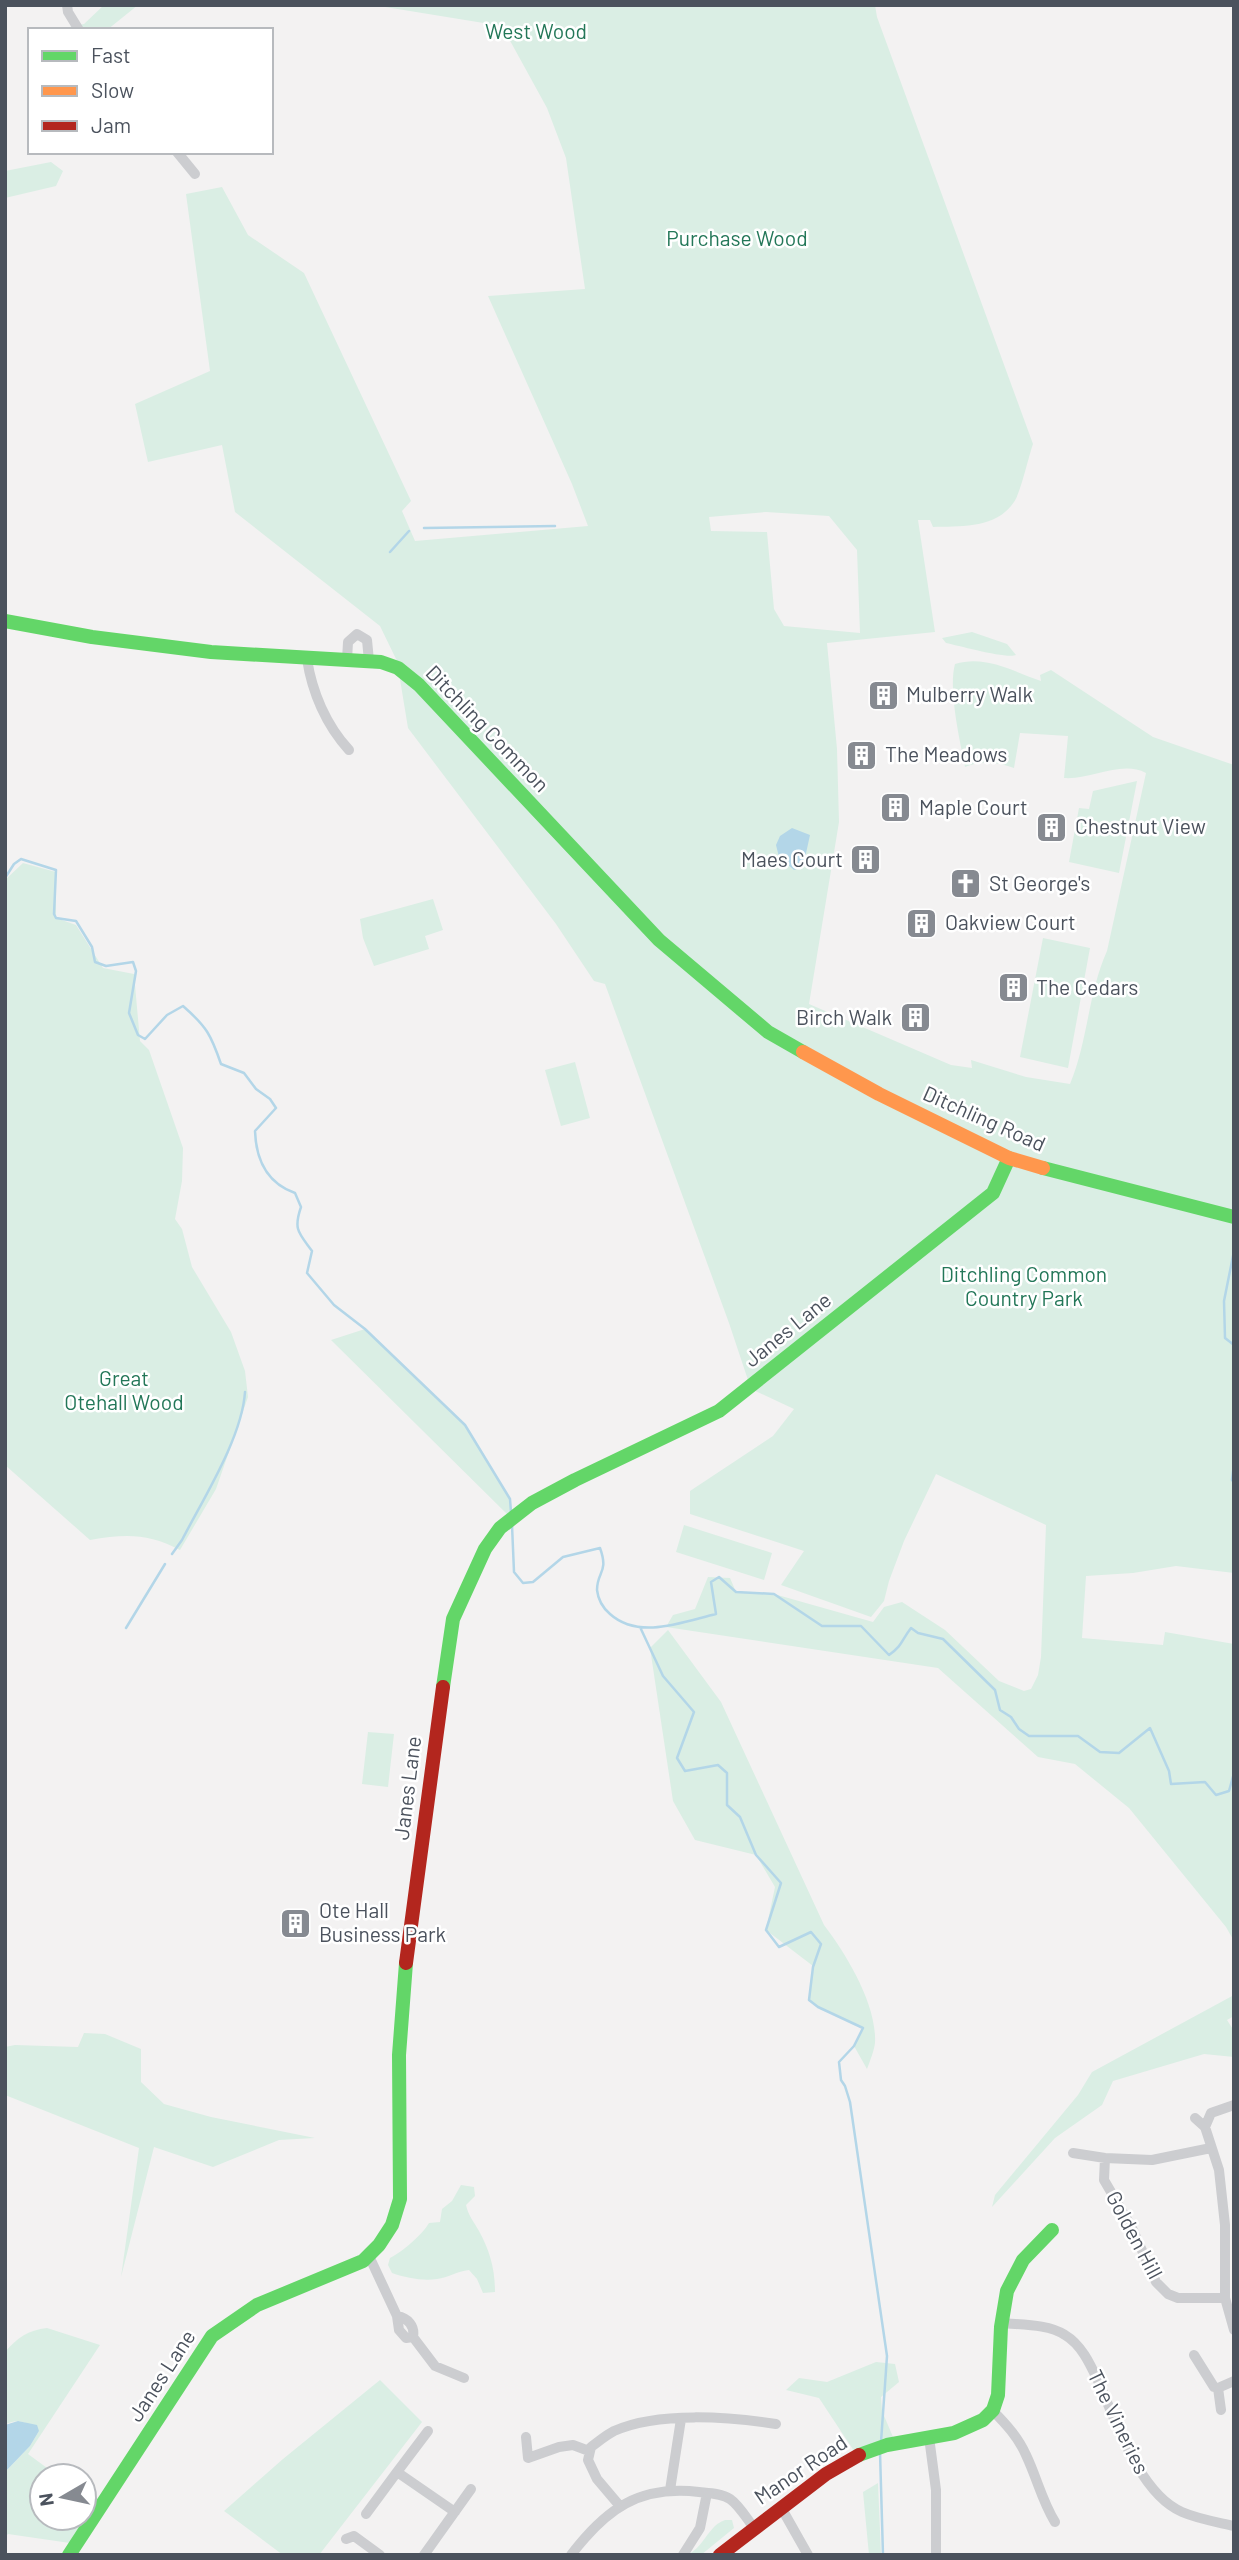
<svg xmlns="http://www.w3.org/2000/svg" width="1239" height="2560" font-family="Barlow,sans-serif">
	<rect width="100%" height="100%" fill="#f3f2f2"/>
	<path fill="#daeee4" fill-rule="evenodd" d="M104 5H138L107 30H55L84 24Z
		M373 5H875L877 17 1033 444C1028 458 1021 492 1014 502 996 529 961 526 933 527L930 520H918L935 632 827 643 837 749 839 822 809 1004 951 1065 972 1068 971 1060 1026 1077 1070 1084C1088 1041 1088 993 1107 951L1146 773C1121 760 1092 780 1064 778L1068 736 1020 733 1014 768C997 762 982 760 965 767 960 741 948 689 955 664 986 655 1012 671 1041 681L1040 675 1051 670 1153 737 1234 765V1573L1176 1566 1133 1573 1086 1576 1082 1638 1163 1645 1165 1632 1234 1644V1941L1226 1927 1129 1808 1075 1764 1038 1757 938 1668 666 1627 673 1615 695 1609 708 1577 730 1578 736 1592 774 1594 873 1622 884 1607 902 1602 945 1630 999 1681 1024 1691 1031 1689 1038 1675 1041 1657 1046 1525 936 1474 904 1541 889 1581 884 1601 871 1617 781 1585 804 1551 690 1514V1491L773 1436 794 1409 751 1389 729 1323 605 984 594 981 556 924 408 728 397 661 380 626 235 512 222 445 148 462 135 404 210 371 186 194 222 187 248 235 304 273 411 501 402 511 415 541 588 526 572 484 488 296 585 289 566 158 547 108 502 26ZM766 512 829 516 857 550 860 633 784 626 774 609 767 532 711 531 709 517Z
		M51 162 63 171 56 186 5 198V171Z
		M972 632 1007 644 1016 655C1007 659 960 646 946 643L942 638Z
		M1137 781 1119 873 1069 862 1079 808 1089 809 1093 791Z
		M23 863 56 872V918L76 925 103 968 134 974 140 1041 149 1050 183 1148 182 1181 175 1219 182 1229 192 1267 231 1332 245 1371 248 1397 216 1489 180 1550C148 1533 125 1534 90 1540L5 1465V880Z
		M433 899 443 930 425 936 429 949 374 966 363 938 360 919Z
		M1043 938 1090 948 1068 1068 1020 1057Z
		M575 1062 590 1118 561 1126 545 1070Z
		M365 1329 465 1425 510 1499 513 1520 331 1340Z
		M684 1525 772 1553 764 1580 676 1552Z
		M668 1630 721 1702 824 1925C846 1954 877 2004 875 2043 874 2051 870 2061 867 2069L854 2046 862 2028 818 2007 809 2000 813 1966 766 1930 775 1887 756 1855 695 1840 673 1801 650 1648Z
		M368 1732 394 1734 388 1787 362 1784Z
		M1234 1995V2016L1227 2020 1234 2031V2057L1204 2054 1113 2081 1102 2105 1055 2138 992 2207 995 2195 1078 2095 1092 2072Z
		M84 2033 105 2034 141 2049V2082L164 2104 211 2117 315 2138 279 2140 213 2167 154 2147 121 2277 139 2148 5 2095V2047L15 2045 78 2047Z
		M461 2185 474 2187 475 2196 466 2205C468 2215 474 2222 479 2231 490 2251 495 2269 495 2292L483 2293 477 2279 469 2270C457 2271 448 2278 437 2279 423 2281 406 2278 392 2273L388 2265 390 2258C402 2252 422 2235 429 2223L440 2222 442 2209 452 2201Z
		M47 2328 100 2345 28 2454 58 2476H42L40 2503 42 2518H62L70 2524V2518H84V2495L96 2503 70 2543 8 2534 5 2537V2472L30 2446 39 2431C29 2423 17 2417 5 2425V2352C17 2338 28 2330 47 2328Z
		M876 2362 895 2364 899 2382 881 2397 882 2411 893 2437 854 2451 819 2398 786 2390 799 2378 827 2382Z
		M380 2380 422 2422 319 2555H283L224 2511 283 2459Z
		M878 2483 881 2555H869L863 2492Z
		M725 2520H732L734 2528 701 2555H688C706 2544 708 2526 725 2520Z"/>
	<path fill="#b3d6e8" d="M792 828 810 835 803 867 794 870 779 857 776 845 780 836Z
		M18 2421 37 2425 39 2431 30 2446 5 2472V2425Z"/>
	<g fill="none" stroke-linecap="round" stroke-linejoin="round">
		<path stroke="#b3d6e8" stroke-width="2.5" d="M424 528 555 526
			M390 552 409 531
			M5 878 14 864 21 859 56 870 54 914 56 918 76 921 92 947 95 962 106 966 133 962 136 971 129 1013 138 1035 145 1039 167 1015 183 1006C207 1027 211 1035 221 1064L244 1073 256 1089 270 1099 276 1108 255 1131C256 1160 267 1183 295 1193L301 1207C293 1230 299 1233 312 1251L307 1273 334 1305 365 1329 465 1425 510 1499 511 1512
			M1234 1251 1224 1301 1225 1338 1234 1345
			M1234 1464 1232 1480 1234 1482
			M512 1525 514 1572 523 1583 533 1582 563 1557 600 1548C609 1573 597 1571 597 1590 598 1599 603 1608 610 1614 639 1640 683 1622 716 1614L711 1582 719 1577 736 1592 774 1594 822 1626H861L889 1655C903 1645 901 1641 911 1628L918 1633 943 1639 995 1690 1000 1710 1011 1717 1019 1729 1029 1736H1078L1100 1752 1119 1753 1150 1728 1169 1771 1171 1784 1205 1782 1216 1795 1229 1791 1234 1773
			M172 1554 182 1540C203 1499 242 1438 245 1392
			M640 1627 663 1676 694 1712 677 1758 685 1771 718 1765 727 1773V1805L740 1817 756 1855 781 1883 766 1930 779 1947 811 1932 821 1944 813 1967 809 2000 818 2007 863 2028 854 2046 839 2062 841 2080 845 2086 850 2102 887 2356 881 2442
			M126 1628 165 1564
			M880 2452 883 2555"/>
		<path stroke="#cccdd0" stroke-width="10" d="M67 5 68 12 79 30
			M177 152 195 174
			M307 659C312 692 326 725 349 750
			M347 660 348 642 357 634 367 640 369 661
			M1195 2118 1205 2127 1219 2170 1225 2225V2298L1234 2330
			M1205 2127 1211 2113 1234 2105
			M1073 2153 1105 2158 1152 2160 1211 2148
			M1105 2158 1104 2180 1132 2228 1156 2282 1168 2294 1178 2298H1225
			M369 2256 397 2316 399 2330 406 2338 413 2337C415 2326 408 2318 397 2316
			M1002 2323C1022 2325 1048 2324 1065 2335 1082 2345 1091 2366 1099 2383 1116 2422 1140 2494 1182 2512 1198 2519 1217 2522 1234 2526
			M413 2337 435 2366 464 2378
			M1194 2355 1214 2387 1218 2388 1234 2381
			M1218 2388 1221 2410
			M992 2410C1006 2424 1018 2437 1026 2455 1037 2478 1042 2501 1055 2522
			M428 2431 397 2472 455 2512
			M526 2437 528 2458 559 2447 573 2445 589 2451
			M929 2437 936 2490V2555
			M670 2490 681 2419
			M619 2505 597 2479 588 2460 591 2447C598 2442 606 2435 614 2431 658 2411 730 2417 776 2424
			M782 2509 808 2555
			M366 2514 397 2472
			M346 2539 354 2536 380 2555
			M424 2555 471 2489
			M571 2555C606 2509 639 2485 699 2492 709 2493 721 2493 730 2499 739 2505 747 2519 754 2528
			M683 2555 700 2528 707 2493"/>
		<path stroke="#63d668" stroke-width="14" d="M5 621 92 637 211 652 381 662 398 668 419 685 659 940 768 1032 803 1052
			M1043 1168 1234 1217
			M443 1687 453 1619 485 1549 500 1528 532 1503 575 1480 719 1411 993 1193 1009 1158
			M859 2455 887 2445 954 2433 983 2420 993 2410 998 2395 1001 2327 1007 2291 1023 2260 1052 2230
			M69 2555 212 2336 257 2305 363 2261 379 2245 392 2225 400 2199 399 2055 406 1963"/>
		<path stroke="#ff974d" stroke-width="14" d="M803 1052 879 1094 1009 1158 1043 1168"/>
		<path stroke="#b3261e" stroke-width="14" d="M406 1963 443 1687
			M720 2555 826 2474 859 2455"/>
	</g>
	<defs>
		<symbol id="building-square" viewBox="-11 -11 22 22"><rect x="-9" y="-9" width="18" height="18" rx="4" fill="#868a91" stroke="#fff"/><path d="M-4-6H4V6H1V3H-1V6H-4ZM-2.5-4.3h1.7v1.8h-1.7ZM.8-4.3h1.7v1.8H.8ZM-2.5-1h1.7V.8h-1.7ZM.8-1h1.7V.8H.8Z" fill="#fff"/></symbol>
		<symbol id="church-square" viewBox="-11 -11 22 22"><rect x="-9" y="-9" width="18" height="18" rx="4" fill="#868a91" stroke="#fff"/><path d="M-1.2-6h2.4v3.5h3.3v2.4h-3.3V6h-2.4V-.1h-3.3v-2.4h3.3Z" fill="#fff"/></symbol>
	</defs>
	<g fill-rule="evenodd">
		<use href="#building-square" x="866" y="678" width="35" height="35"/>
		<use href="#building-square" x="844" y="738" width="35" height="35"/>
		<use href="#building-square" x="878" y="790" width="35" height="35"/>
		<use href="#building-square" x="1034" y="810" width="35" height="35"/>
		<use href="#building-square" x="848" y="842" width="35" height="35"/>
		<use href="#church-square" x="948" y="866" width="35" height="35"/>
		<use href="#building-square" x="904" y="906" width="35" height="35"/>
		<use href="#building-square" x="996" y="970" width="35" height="35"/>
		<use href="#building-square" x="898" y="1000" width="35" height="35"/>
		<use href="#building-square" x="278" y="1906" width="35" height="35"/>
	</g>
	<g text-anchor="middle" stroke-width="5" stroke-linejoin="round" paint-order="stroke">
		<g font-size="21" fill="#237758" stroke="#fff">
			<text x="536" y="39">West Wood</text>
			<text x="737" y="246">Purchase Wood</text>
			<text x="1024" y="1282">Ditchling Common<tspan x="1024" dy="24">Country Park</tspan></text>
			<text x="124" y="1386">Great<tspan x="124" dy="24">Otehall Wood</tspan></text>
		</g>
		<g font-size="21" fill="#4b525d" stroke="#fff" text-anchor="start">
			<text x="906" y="702">Mulberry Walk</text>
			<text x="885" y="762">The Meadows</text>
			<text x="919" y="815">Maple Court</text>
			<text x="1075" y="834">Chestnut View</text>
			<text x="843" y="867" text-anchor="end">Maes Court</text>
			<text x="989" y="891">St George's</text>
			<text x="945" y="930">Oakview Court</text>
			<text x="1036" y="995">The Cedars</text>
			<text x="892" y="1025" text-anchor="end">Birch Walk</text>
			<text x="319" y="1918">Ote Hall<tspan x="319" dy="24">Business Park</tspan></text>
		</g>
		<g font-size="21" fill="#4b525d" stroke="#fff">
			<text transform="translate(487 729) rotate(46)" y="7">Ditchling Common</text>
			<text transform="translate(984 1119) rotate(24)" y="7">Ditchling Road</text>
			<text transform="translate(788 1330) rotate(-39)" y="7">Janes Lane</text>
			<text transform="translate(408 1788) rotate(-83)" y="7">Janes Lane</text>
			<text transform="translate(1134 2235) rotate(62)" y="7">Golden Hill</text>
			<text transform="translate(162 2376) rotate(-57)" y="7">Janes Lane</text>
			<text transform="translate(1118 2422) rotate(64)" y="7">The Vineries</text>
			<text transform="translate(801 2470) rotate(-34)" y="7">Manor Road</text>
		</g>
	</g>
	<rect width="1239" height="2560" fill="none" stroke="#4b525d" stroke-width="14"/>
	<rect x="28" y="28" width="245" height="126" fill="#ffffff" stroke="#b7babe" stroke-width="2"/>
	<rect x="42" y="51" width="35" height="10" fill="#63d668" stroke="#b7babe" stroke-width="2"/>
	<text x="91" y="63" font-size="21" fill="#4b525d">Fast</text>
	<rect x="42" y="86" width="35" height="10" fill="#ff974d" stroke="#b7babe" stroke-width="2"/>
	<text x="91" y="98" font-size="21" fill="#4b525d">Slow</text>
	<rect x="42" y="121" width="35" height="10" fill="#b3261e" stroke="#b7babe" stroke-width="2"/>
	<text x="91" y="133" font-size="21" fill="#4b525d">Jam</text>
	<g transform="translate(63 2497) rotate(261)"><circle r="33" fill="#ffffff" stroke="#b7babe" stroke-width="2"/>
	<path d="M0-5L12 26L0 18L-12 26Z" fill="#868a91"/>
	<text y="-10" font-size="19" font-weight="bold" text-anchor="middle" fill="#4b525d">N</text>
	</g>
</svg>
